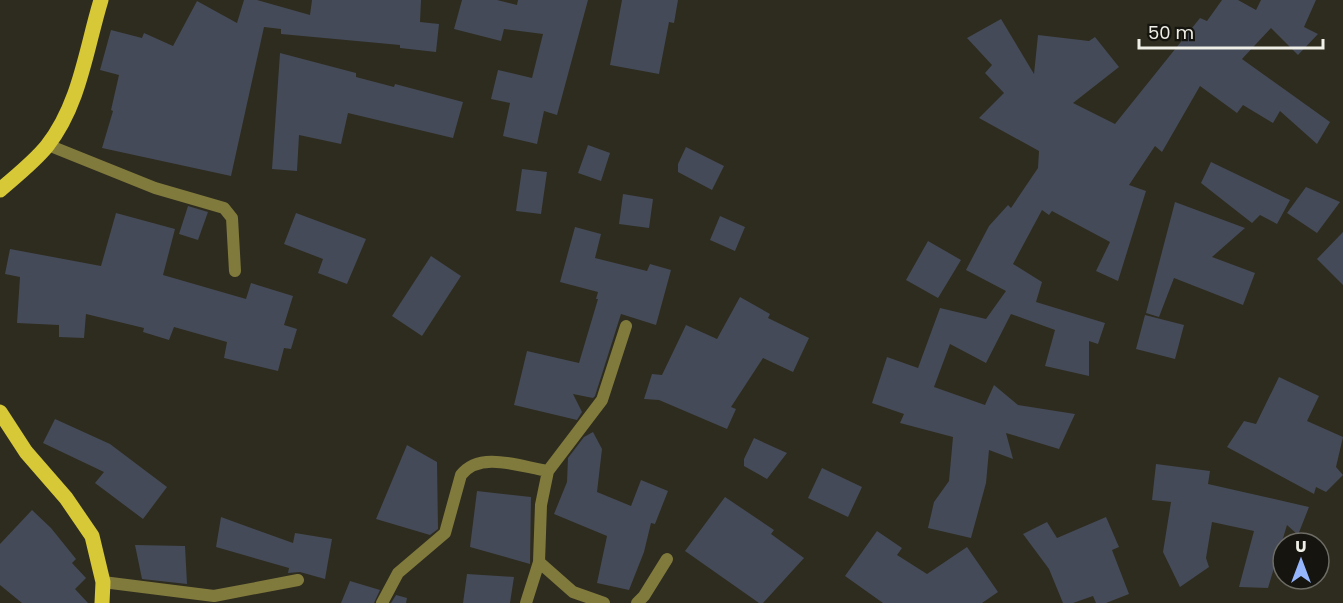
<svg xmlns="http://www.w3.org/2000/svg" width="1343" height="603" font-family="Poppins,sans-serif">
	<rect width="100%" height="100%" fill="#2e2c1f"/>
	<path fill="#444a57" d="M244 0H257L310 15 312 0H421L420 22 439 24 436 52 400 48V45L281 34V29L264 27 231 176 102 148 113 111 111 110 119 75 100 70 111 30 142 38 144 33 173 46 197 1 237 23Z
		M462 0H497L517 5 518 0H588L557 115 544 111 537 144 503 136 510 103 491 99 498 70 532 78 543 34 504 29 501 41 454 29Z
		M622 0H678L674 23 669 22 659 74 610 65Z
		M1222 0H1238L1256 10 1261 0H1316L1304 27 1318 34 1298 55 1271 28 1242 59 1330 122 1317 144 1280 111 1273 123 1243 105 1237 113 1200 86 1162 152 1155 146 1129 185 1146 191 1118 281 1096 271 1110 242 1052 211 1049 215 1042 210 1013 264 1042 282 1036 302 1105 323 1098 344 1089 341V376L1045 366 1055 330 1011 314 986 363 950 344 934 387 985 405 994 385 1018 405 1075 414 1059 449 1006 433 1013 459 989 450 986 483 971 538 928 528 934 502 949 481 953 437 900 423 904 414 872 403 887 357 918 368 940 308 986 319 1006 291 966 270 989 226 1008 205 1011 208 1038 168 1039 151 979 118 1004 93 985 73 992 65 967 38 1001 19 1034 74 1038 35 1089 41 1095 37 1119 67 1073 103 1115 124 1200 18 1207 21Z
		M280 53 356 73V77L394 87 395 84 463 102 453 138 348 113 341 144 299 135 297 171 272 169Z
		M588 145 610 153 601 181 578 173Z
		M686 147 724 166 712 190 678 172V164Z
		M1211 162 1290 200 1277 224 1260 215 1252 223 1201 183Z
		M522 169 547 172 541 214 516 211Z
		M1306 187 1340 202 1317 233 1287 213Z
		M623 194 653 199 649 228 619 224Z
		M1175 202 1245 228 1212 257 1255 273 1243 305 1174 278 1159 317 1146 313Z
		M188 206 208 212 198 240 179 234Z
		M116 213 175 229 163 275 246 299 251 283 293 296 284 325 297 329 291 349 284 348 278 371 224 358 227 342 174 327 169 340 143 332 144 328 86 314 84 338 59 337V325L17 323 20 277 5 274 10 249 101 266Z
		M296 213 366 239 347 284 318 273 323 259 284 244Z
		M720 216 745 227 735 251 710 240Z
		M575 227 601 234 595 258 647 271 650 264 671 270 656 325 621 314 595 396 593 398 573 394 582 412 577 420 514 405 527 351 579 363 598 299H596L598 292 560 282Z
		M1343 232V285L1317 259Z
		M928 241 961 260 938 298 906 280Z
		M431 256 461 276 422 336 392 316Z
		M740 297 770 314 768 318 809 338 793 372 763 358 731 407 736 409 727 429 659 400 644 399 652 374 662 375 686 325 717 339Z
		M1145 315 1184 325 1175 359 1136 349Z
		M1279 377 1319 396 1307 421 1343 437 1336 467 1343 475 1326 492 1316 487 1314 494 1227 447 1244 421 1256 424Z
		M55 419 110 444 167 487 143 519 95 483 104 472 43 443Z
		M593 432 602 449 597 492 631 506 641 480 668 491 655 524 651 523 644 552 629 590 597 583 607 536 554 514 567 482 568 458 584 437Z
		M754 438 787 453 767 479 744 466V459Z
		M407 445 437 462 438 529 430 535 376 519Z
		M1156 464 1210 471 1208 484 1309 507 1298 535 1287 525 1268 588 1239 587 1254 531 1212 522 1206 558 1209 567 1180 587 1163 552 1171 502 1152 500Z
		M822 468 862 487 848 517 808 498Z
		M477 491 531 497 530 564 470 547Z
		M725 497 774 530 771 534 804 558 763 603H759L685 551Z
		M32 510 51 528 76 559 72 563 86 578 75 589 88 603H22L0 585V544Z
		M221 517 293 543 295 533 332 539 325 579 300 572 288 573 289 568 216 547Z
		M1106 517 1119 547 1112 550 1129 594 1106 603H1096L1093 596 1073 603H1063L1049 569 1023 534 1047 522 1057 538Z
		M877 531 902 548 897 555 927 574 967 547 998 592 982 603H883L845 576Z
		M135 545 185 546 187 584 142 579Z
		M467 574 514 577 510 603H463Z
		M350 581 380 590 374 603H341Z
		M396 595 407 598 406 603H391Z"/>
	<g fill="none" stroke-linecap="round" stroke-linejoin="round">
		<path stroke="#817a3d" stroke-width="12" d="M48 145 155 188 224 208 232 218 235 271
			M539 562 573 592 604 603
			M103 582 214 596 298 580
			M382 603 398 573 445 533 461 475C480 450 521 467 548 471
			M526 603 539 562 541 505 548 471 602 400 626 326
			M637 603 644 596 667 559"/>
		<path stroke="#d7c838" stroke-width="15" d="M0 190C16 176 34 162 47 146 80 104 86 49 101 0
			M0 412 26 452 66 498 92 536 103 582 102 603"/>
	</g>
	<g transform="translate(1301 561)"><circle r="28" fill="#15140e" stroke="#6d6c65" stroke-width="1.5"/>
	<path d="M0-4.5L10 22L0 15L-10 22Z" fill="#95b6fd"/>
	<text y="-9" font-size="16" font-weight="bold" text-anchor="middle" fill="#f0efe7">U</text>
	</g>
	<path d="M1139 39v9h184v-9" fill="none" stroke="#f0efe7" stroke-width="3"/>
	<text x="1148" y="39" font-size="18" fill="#f0efe7" stroke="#15140e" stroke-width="4.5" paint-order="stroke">50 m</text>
</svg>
